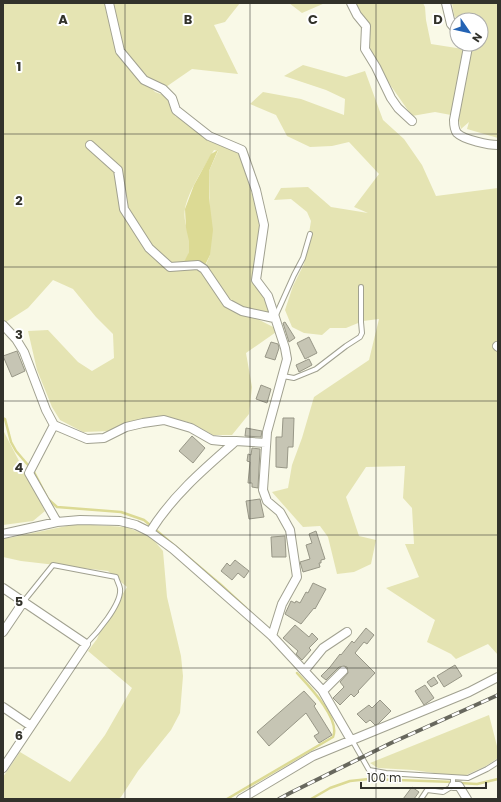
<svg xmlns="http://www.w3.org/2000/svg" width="501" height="802" font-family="Poppins,sans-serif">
	<rect width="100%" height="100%" fill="#f9f9e7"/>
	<path fill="#e5e4b3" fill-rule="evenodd" d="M3 3H240L225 22 214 25 238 74 192 69 163 89 145 81 155 92 172 98 175 116 203 131 211 142 238 148 256 207 261 211 262 219 256 280 274 318 242 311 279 330 246 353 252 387 249 414 232 435H213L191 423 165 416 137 420 111 431 83 432 60 420 52 407 37 370 28 331 48 330 78 362 92 371 114 358 113 334 96 317 73 289 53 280 28 308 6 322 3 319ZM214 150 218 151 209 171 210 255 204 269 182 266C184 262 188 257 189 252 193 238 182 224 185 209 188 191 205 166 214 150Z
		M289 3H325L302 13Z
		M355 3H423L425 7 426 20 431 44 463 49 451 115 435 112 412 116 365 49 366 26Z
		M452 3H498V138L467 129 469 122 461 129 458 116 472 49 470 44H481V20H457L454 15Z
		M303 65 346 77 365 71 383 120 404 139 422 165 436 196 498 188V655L488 644 456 659 451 654 427 642 435 620 386 588 419 577 405 544H414L412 508 403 498 405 466 366 467 346 497 359 536 376 540 371 564 354 572 337 574 328 537 320 526 303 527 272 492 288 488 292 465 302 438 314 397 369 360 379 319 363 321 346 328H330L322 335 304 333 292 327 285 310 293 286 304 264 311 221 307 212 291 199 274 200 281 188 308 187 331 207 368 213 354 207 379 174 349 142 332 146 310 147 287 136 276 115 250 104 263 92 301 99 344 115 345 99 326 90 284 76Z
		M3 430 45 511 33 521 3 525Z
		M76 524 127 527 152 538 163 551 167 597 181 656 183 676 180 713 171 730 138 771 121 797 118 799H3V777L20 752 70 782 105 735 132 688 88 651 97 639 102 627 127 587 108 571 21 561 3 557V538H9Z
		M489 715 498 750V758L486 766 462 777 413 770 378 768 370 763Z"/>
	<path fill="#dcda94" d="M218 150 209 171V198L213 230 210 255 205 265 182 266 189 252V241L186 228 185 209 194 185 211 154Z"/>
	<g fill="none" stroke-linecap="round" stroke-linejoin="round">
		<path stroke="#dcda94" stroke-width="2.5" d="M3 418 5 419 11 442 16 451 34 472 48 499 57 507 121 512 144 520 220 584 246 608
			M459 783 477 784 498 779
			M227 799 333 737C341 719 308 685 297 673
			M311 799 330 788 350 781 369 779 454 782"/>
	</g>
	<path fill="#c6c5b4" stroke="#989787" d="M285 322 295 338 289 342 283 323Z
		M309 337 317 353 305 359 297 343Z
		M271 342 278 344 279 348 275 360 265 357Z
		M17 351 25 371 12 377 3 356Z
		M309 359 312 365 299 372 296 365Z
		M261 385 271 389 267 403 256 399Z
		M283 418H294L293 447H288L287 468 276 467V437H282Z
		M246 428 262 431 261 437 245 436Z
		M192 436 205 448 193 463 179 451Z
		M252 448 260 449 258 488 252 487V483H248L250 462 247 461 248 454 251 455Z
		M260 499 264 517 249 519 246 501Z
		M316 531 325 559 321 560V563H319L320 567 303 572 300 562 310 559 306 545 312 543 309 534Z
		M285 536 286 557H272L271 537Z
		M235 560 249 571 244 578 238 573 232 580 221 571 227 563 230 566Z
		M313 583 326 589 315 609 314 608 301 624 285 614 291 601 295 603 296 601 300 603 306 592 308 593Z
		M295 625 309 637 312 633 318 639 309 648 311 650 302 660 296 654 298 651 283 638Z
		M366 628 374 635 367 644 364 642 355 653 375 673 358 691 359 692 354 697 351 694 340 705 333 698 344 687 340 682 348 673 347 667 344 666 339 667 326 680 321 676 330 667 340 654 341 655 352 641 354 643Z
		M455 665 462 676 444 687 437 676Z
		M434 677 438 683 431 687 427 682Z
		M425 685 434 698 424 705 415 691Z
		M304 691 316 704 314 706 332 735 319 743 314 736 319 733 306 713 269 746 257 732Z
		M380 700 391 711 378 724 375 725 370 720 366 723 357 714 369 705 372 708Z
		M412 787 419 792 414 799H403Z"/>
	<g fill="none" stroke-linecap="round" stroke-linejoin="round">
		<defs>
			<path id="service" d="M276 315 294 275 303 258 310 234
				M283 376 294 378 316 369 346 346 360 337 362 333 361 322V287
				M24 601 53 565 116 577C117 581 120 586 120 589 122 604 96 634 86 644
				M352 740 369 770 386 773 468 778 487 769 498 762
				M421 799 427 790 443 792 453 786V778"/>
			<path id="minor" d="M109 3 120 51 144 80 163 89 172 98 176 110 209 136 242 150 256 190 264 225 256 280 268 296 285 348 287 359 267 432 263 490 267 501 280 512 290 530 297 577 282 604 272 636
				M351 3 357 15 366 26 365 49 376 67 391 98 398 108 412 121
				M446 3 451 24 457 31
				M467 44 468 47 454 120C454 125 454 129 457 133 464 140 489 145 498 145
				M90 145 118 170 124 209 149 248 170 267 198 265 204 269 227 303 242 311 274 318
				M3 325 16 339 24 352 46 410 54 425 29 473 57 522
				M497 346 498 347
				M54 425 87 439 104 438 126 427 143 423 164 420 191 428 212 440 222 441H236
				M150 532C172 496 205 468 236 441L266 443
				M3 534 57 522 80 520 120 521 136 525 150 532 173 549 272 636 322 690 351 740
				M3 588 86 644 3 768
				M3 632 24 601
				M305 670 323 648 347 632
				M323 691 343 671
				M3 707 31 726
				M453 786H459L467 799
				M241 799 313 756 469 692 498 677"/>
		</defs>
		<use href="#service" stroke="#a1a190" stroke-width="6"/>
		<use href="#minor" stroke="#a1a190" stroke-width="10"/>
		<use href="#service" stroke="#fff" stroke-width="4"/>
		<use href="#minor" stroke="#fff" stroke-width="8"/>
		<defs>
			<path id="rail" d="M279 799 290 793 391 743 498 695"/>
		</defs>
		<use href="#rail" stroke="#68685e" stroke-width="4"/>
		<use href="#rail" stroke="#fff" stroke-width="2.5" stroke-dasharray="8" stroke-linecap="butt"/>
	</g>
	<path fill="none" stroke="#32322b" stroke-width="1" stroke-opacity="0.55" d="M125 3V799M250 3V799M376 3V799M3 134H498M3 267H498M3 401H498M3 535H498M3 668H498"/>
	<g font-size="13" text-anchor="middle" font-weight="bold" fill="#32322b" stroke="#fff" stroke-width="4" stroke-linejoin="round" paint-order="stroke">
		<text x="63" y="24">A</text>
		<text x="188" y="24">B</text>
		<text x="313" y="24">C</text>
		<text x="438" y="24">D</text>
		<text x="19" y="71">1</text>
		<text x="19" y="205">2</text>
		<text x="19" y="339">3</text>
		<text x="19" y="472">4</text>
		<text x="19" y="606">5</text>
		<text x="19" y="740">6</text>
	</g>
	<rect width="501" height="802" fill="none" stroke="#32322b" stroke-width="8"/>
	<g transform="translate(469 32) rotate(124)"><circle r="19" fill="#ffffff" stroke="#adadaa"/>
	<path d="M0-3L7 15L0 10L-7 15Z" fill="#2463b4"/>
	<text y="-6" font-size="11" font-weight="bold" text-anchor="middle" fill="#32322b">N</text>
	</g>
	<path d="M361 782v6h125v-6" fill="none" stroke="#32322b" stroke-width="2"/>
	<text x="367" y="782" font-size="12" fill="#32322b" stroke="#ffffff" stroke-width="3" paint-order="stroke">100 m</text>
</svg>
